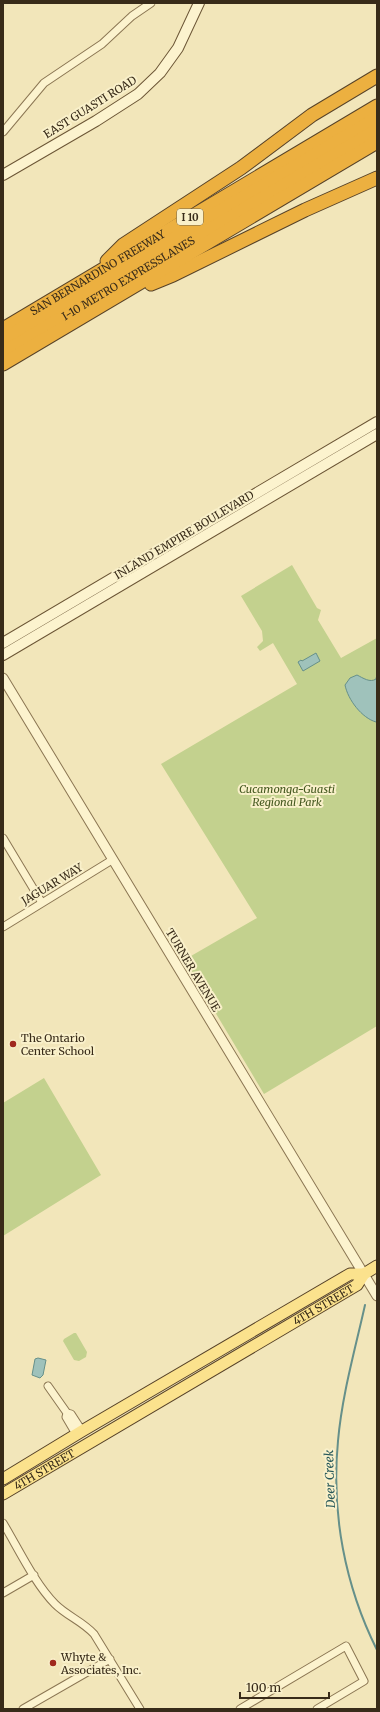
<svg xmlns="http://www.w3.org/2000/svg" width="380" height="1712" font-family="Merriweather,serif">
	<rect width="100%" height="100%" fill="#f2e6ba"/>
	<path fill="#c3d18e" d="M292 565 317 608 321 610 318 620 341 658 377 638V1026L264 1094 184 960 257 918 161 764 297 684 273 643 260 651 257 647 263 641 262 631 241 596Z
		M44 1078 101 1175 3 1236V1103Z
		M74 1333H76L87 1352 86 1357 79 1361 74 1360 63 1341 64 1339Z"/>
	<path fill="#9fc2bb" stroke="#66908a" d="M316 653 320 661 303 671 298 662 301 660 302 661Z
		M377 674V722H376C362 718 348 700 345 685L350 678 357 675C363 678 370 683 376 679Z
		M38 1358 46 1360 43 1375 40 1378 32 1375 35 1359Z"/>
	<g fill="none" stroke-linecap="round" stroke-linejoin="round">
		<path stroke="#66908a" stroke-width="2" d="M365 1305C355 1350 342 1395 338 1441 331 1513 345 1586 377 1650"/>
		<defs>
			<path id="minor" d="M3 132 44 83 102 44 132 16 151 3
				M3 838 42 903
				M3 927 112 860
				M48 1386 67 1413 71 1414 82 1431
				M67 1413 66 1417 76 1434
				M3 1523C18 1548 35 1584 55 1604 67 1616 82 1621 94 1634L140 1709
				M3 1593 34 1575
				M23 1709 110 1659
				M240 1709 346 1646 364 1681 317 1709"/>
			<path id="tertiary" d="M3 678 377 1296"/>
			<path id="secondary" d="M3 175 96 121 138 94 160 73 178 48 199 3
				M3 643 377 422
				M3 655 377 434"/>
			<g id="primary">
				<path d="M3 1479 82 1431 350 1274H364"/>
				<path id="s1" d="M3 1494 357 1285 364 1274 377 1266"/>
			</g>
			<g id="motorway">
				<path d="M107 261 123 245 241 168 312 115 377 76"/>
				<path d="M151 284 173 275 305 210 377 178"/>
				<path id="s2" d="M3 329 377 106"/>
				<path d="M3 340 377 118"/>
				<path id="s3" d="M3 353 377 130"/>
				<path d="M3 364 377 142"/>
			</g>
		</defs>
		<use href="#minor" stroke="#8b7653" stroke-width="9"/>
		<use href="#tertiary" stroke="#8b7653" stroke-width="11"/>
		<use href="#secondary" stroke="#6c5636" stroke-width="12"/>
		<use href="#primary" stroke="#574228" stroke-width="13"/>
		<use href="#motorway" stroke="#574228" stroke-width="15"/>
		<use href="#minor" stroke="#fcf3ce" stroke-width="7"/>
		<use href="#tertiary" stroke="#fcf3ce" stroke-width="9"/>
		<use href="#secondary" stroke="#fcf3ce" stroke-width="10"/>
		<use href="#primary" stroke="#fbe28d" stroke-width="11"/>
		<use href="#motorway" stroke="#ecb040" stroke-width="13"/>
	</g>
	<g fill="#a0281d" stroke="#f9f0ca" stroke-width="1.5">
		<circle cx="13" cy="1044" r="4"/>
		<circle cx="53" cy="1663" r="4"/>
	</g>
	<g text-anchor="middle" stroke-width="4" stroke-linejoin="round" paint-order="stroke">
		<rect fill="#f9f0ca" stroke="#72664e" stroke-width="1" x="177" y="209" width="26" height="16" rx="3"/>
		<g font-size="10" font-weight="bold" fill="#382b19">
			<text x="190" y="221">I 10</text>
		</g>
		<g font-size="11" fill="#382b19" stroke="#f9f0ca">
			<text transform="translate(90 107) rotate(-32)" y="4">EAST GUASTI ROAD</text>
			<text dy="4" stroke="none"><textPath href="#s2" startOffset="110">SAN BERNARDINO FREEWAY</textPath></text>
			<text dy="4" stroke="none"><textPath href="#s3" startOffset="146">I-10 METRO EXPRESSLANES</textPath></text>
			<text transform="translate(184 535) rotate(-31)" y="4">INLAND EMPIRE BOULEVARD</text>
			<text transform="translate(52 884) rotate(-31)" y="4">JAGUAR WAY</text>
			<text transform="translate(193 970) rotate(59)" y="4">TURNER AVENUE</text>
			<text dy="4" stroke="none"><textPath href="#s1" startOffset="372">4TH STREET</textPath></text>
			<text dy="4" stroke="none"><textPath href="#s1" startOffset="48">4TH STREET</textPath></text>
		</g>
		<g font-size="11" font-style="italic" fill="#43571e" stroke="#f9f0ca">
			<text x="287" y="793">Cucamonga-Guasti<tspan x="287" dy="13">Regional Park</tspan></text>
		</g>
		<g font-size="11" fill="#382b19" stroke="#f9f0ca" text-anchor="start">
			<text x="21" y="1042">The Ontario<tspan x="21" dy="13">Center School</tspan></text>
			<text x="61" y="1661">Whyte &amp;<tspan x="61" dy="13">Associates, Inc.</tspan></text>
		</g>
		<g font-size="12" font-style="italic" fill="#275859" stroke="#f9f0ca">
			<text transform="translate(330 1479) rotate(-92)" y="4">Deer Creek</text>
		</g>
	</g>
	<rect width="380" height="1712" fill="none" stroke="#382b19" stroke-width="8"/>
	<path d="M240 1692v6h89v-6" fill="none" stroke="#382b19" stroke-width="2"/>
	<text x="246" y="1692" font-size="12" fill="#382b19" stroke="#f9f0ca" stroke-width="3" paint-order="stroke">100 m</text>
</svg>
